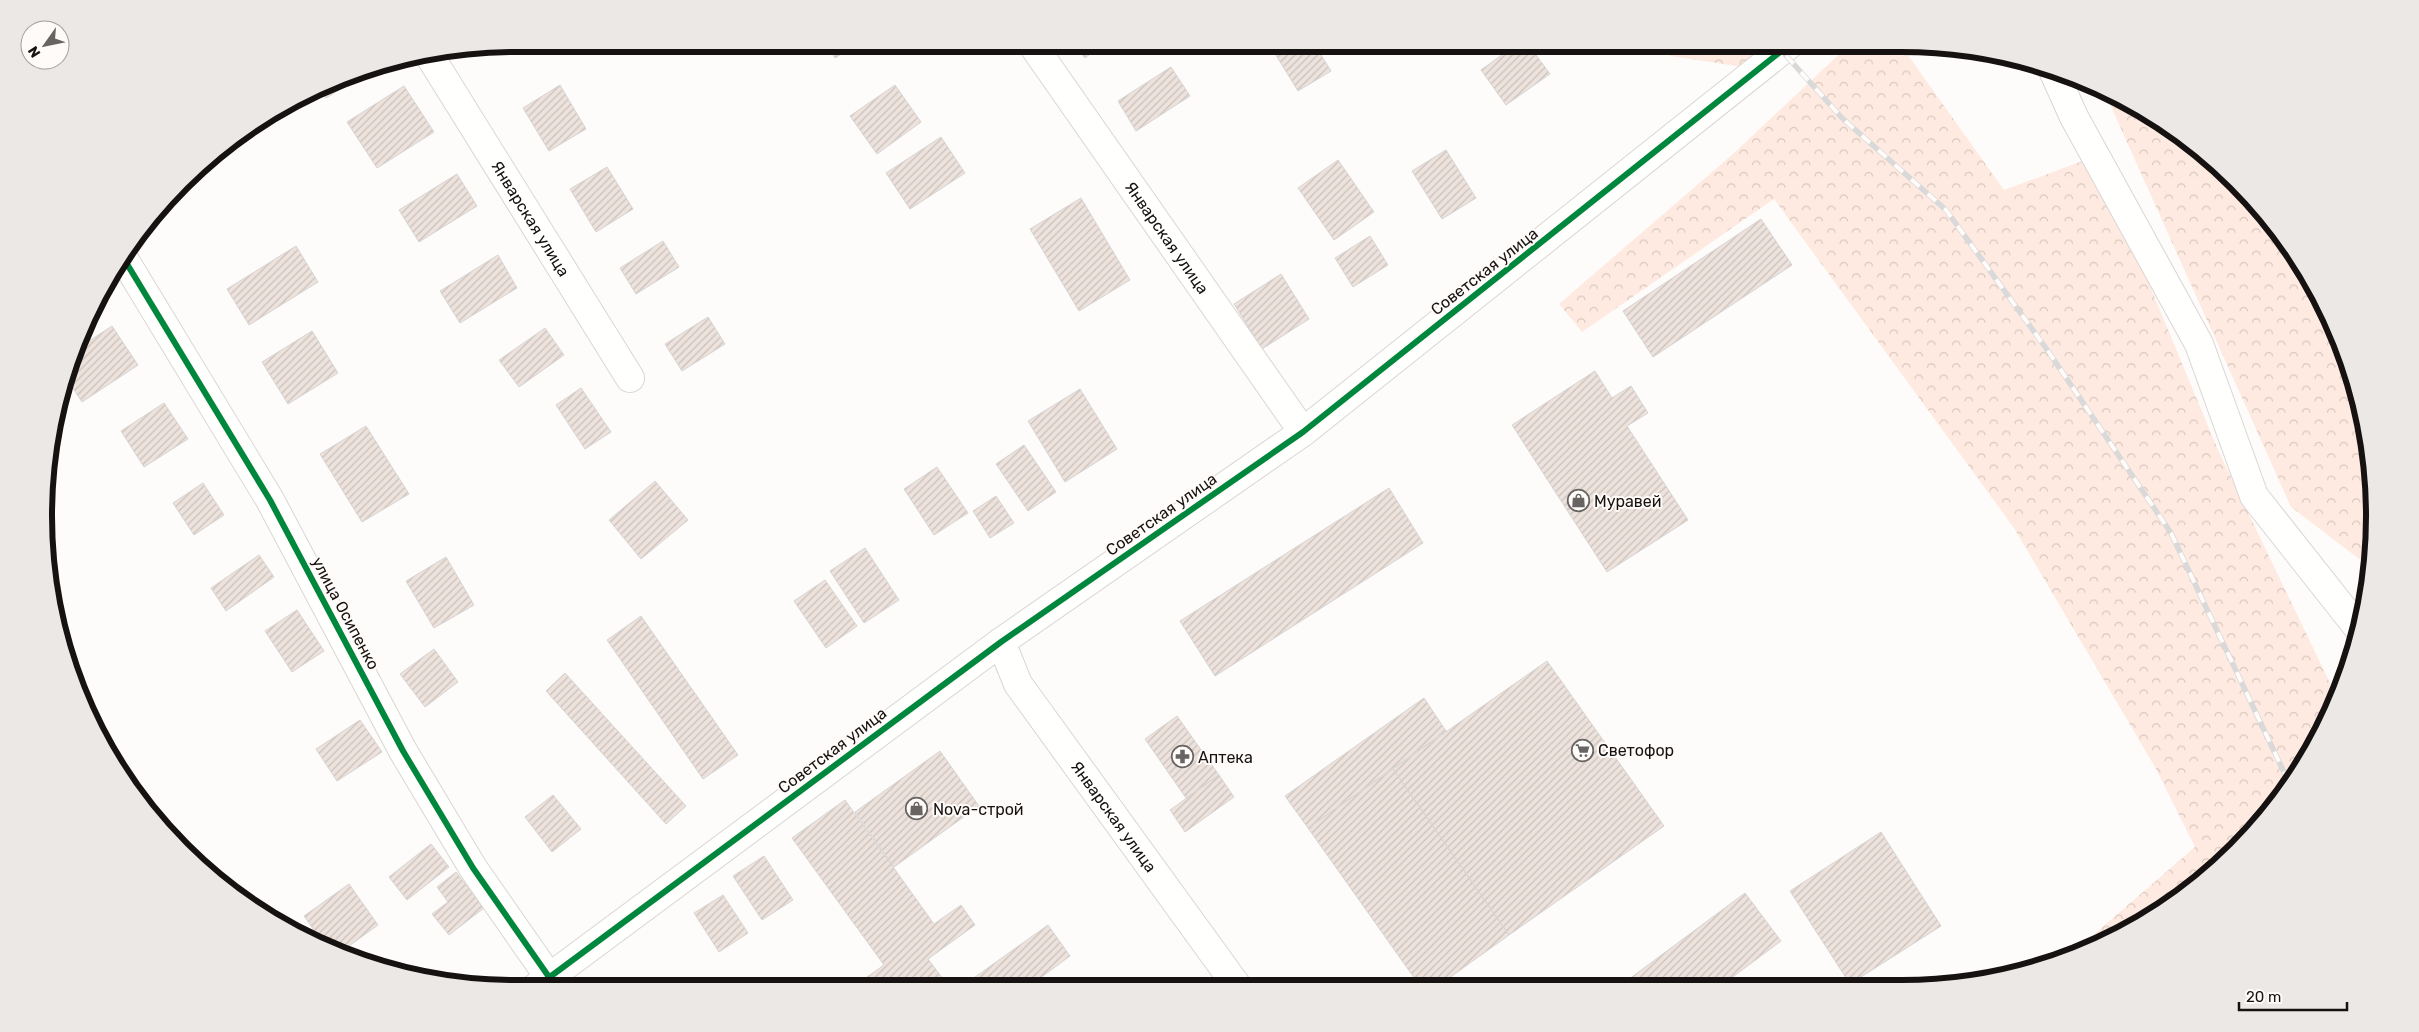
<svg xmlns="http://www.w3.org/2000/svg" width="2419" height="1032" font-family="Rubik,sans-serif">
	<defs>
		<pattern id="forest-crowns" width="20" height="18" patternUnits="userSpaceOnUse" patternTransform="scale(1.25)"><rect width="20" height="18" fill="#feeae0"/><path d="M2 6a3 3 0 1 1 6 0M12 15a3 3 0 1 1 6 0" fill="none" stroke="#d9c8bf"/></pattern>
		<pattern id="building-hatch" width="6" height="6" patternUnits="userSpaceOnUse" patternTransform="scale(1.25)"><rect width="6" height="6" fill="#ede2dc"/><path d="M-1 1l2-2M0 6l6-6M5 7l2-2" fill="none" stroke="#cac1bc"/></pattern>
	</defs>
	<rect width="100%" height="100%" fill="#fefcfa"/>
	<path fill="url(#forest-crowns)" d="M1647 44H1767L1743 67 1671 56Z
		M1850 44H1900L2004 190 2096 156 2218 450 2330 683 2334 701 2295 779 2214 871 2084 952 2069 956 2195 847 2155 767 2014 528 1774 199 1582 332 1559 304 1733 154Z
		M2104 91C2259 161 2360 317 2374 485 2376 512 2372 541 2371 568L2291 507Z"/>
	<path fill="url(#building-hatch)" stroke="#d7d4d3" d="M826 44H857L835 58Z
		M1074 44H1103L1085 58Z
		M1288 44H1314L1331 71 1298 91 1274 52Z
		M1517 44H1528L1550 74 1506 105 1481 70Z
		M376 67 326 98 320 89 364 69Z
		M1171 67 1190 96 1136 131 1118 101Z
		M560 85 586 129 549 151 523 108Z
		M895 85 921 122 877 154 850 116Z
		M404 86 434 132 377 168 347 122Z
		M941 137 965 173 910 209 886 173Z
		M1446 150 1476 198 1442 219 1412 171Z
		M1338 160 1374 212 1334 240 1298 188Z
		M607 167 633 209 596 232 570 189Z
		M457 174 477 206 419 242 399 210Z
		M1081 198 1130 280 1079 311 1030 229Z
		M1761 219 1792 265 1653 357 1623 311Z
		M1370 236 1388 265 1353 287 1335 258Z
		M663 241 679 267 636 294 620 268Z
		M296 246 318 282 249 325 227 289Z
		M498 255 517 288 460 323 440 291Z
		M1281 274 1309 319 1262 349 1234 304Z
		M105 284 111 293 99 301Z
		M708 317 725 344 682 371 665 344Z
		M112 326 138 365 82 402 69 382 83 345Z
		M545 328 564 355 519 387 499 360Z
		M312 331 338 373 288 404 262 362Z
		M1595 371 1612 398 1631 386 1648 413 1627 426 1688 520 1607 572 1512 425Z
		M581 388 611 432 585 449 556 405Z
		M1080 389 1117 449 1065 482 1028 421Z
		M164 403 188 439 144 467 121 431Z
		M366 426 409 494 362 522 320 454Z
		M1024 445 1056 492 1028 511 996 464Z
		M937 467 968 513 934 535 904 489Z
		M655 481 688 520 641 559 609 520Z
		M203 483 224 515 194 535 173 503Z
		M1389 488 1423 543 1215 676 1180 621Z
		M996 496 1014 523 990 538 973 511Z
		M865 548 899 600 864 623 830 571Z
		M259 555 274 577 226 611 211 588Z
		M446 557 474 605 434 628 406 581Z
		M825 580 857 626 826 648 794 601Z
		M297 610 324 651 292 672 265 631Z
		M641 616 738 755 703 779 607 640Z
		M434 649 458 682 425 707 400 674Z
		M1547 661 1664 826 1509 935 1393 769Z
		M565 673 686 806 666 824 546 691Z
		M1424 698 1446 731 1308 828 1285 796Z
		M1177 716 1219 775 1186 798 1145 739Z
		M360 720 382 752 337 781 316 749Z
		M940 751 979 806 894 867 855 812Z
		M1393 769 1509 935 1438 986H1420L1308 828Z
		M1219 775 1234 797 1185 832 1170 810Z
		M553 795 581 829 552 852 525 817Z
		M845 800 934 924 961 905 975 925 928 959 949 987H853L884 965 792 838Z
		M1881 832 1941 926 1850 984 1790 891Z
		M431 844 449 867 407 900 389 877Z
		M764 856 793 900 762 920 733 876Z
		M456 872 484 908 449 935 432 914 448 902 437 887Z
		M349 884 378 925 342 951 321 940 304 916Z
		M1745 893 1781 941 1722 985H1621Z
		M723 895 748 933 719 952 694 913Z
		M1048 925 1070 956 1028 987H961Z"/>
	<g fill="none" stroke-linecap="round" stroke-linejoin="round">
		<defs>
			<g id="minor">
				<path id="s1" d="M1032 44 1303 432"/>
				<path id="s2" d="M431 58 630 378"/>
				<path d="M2052 68 2074 117 2199 344 2254 496 2359 629"/>
				<path d="M124 259 270 500 403 751 473 868 549 977"/>
				<path id="s3" d="M1001 642 1018 684 1237 986"/>
				<path d="M535 988 1001 642 1303 432 1790 44"/>
			</g>
		</defs>
		<use href="#minor" stroke="#d9d6d5" stroke-width="30"/>
		<use href="#minor" stroke="#fffffe" stroke-width="28"/>
		<defs>
			<path id="rail" d="M1768 44 1782 51 1842 118 1946 210 2048 351 2171 533 2290 785"/>
		</defs>
		<use href="#rail" stroke="#d9d9d9" stroke-width="5.5"/>
		<use href="#rail" stroke="#fffbf9" stroke-width="4" stroke-dasharray="11" stroke-linecap="butt"/>
		<defs>
			<path id="cycleway" d="M124 259 270 500 403 751 473 868 549 977
				M535 988 1001 642 1303 432 1790 44"/>
		</defs>
		<use href="#cycleway" stroke="#fffbf9" stroke-width="9"/>
		<use href="#cycleway" stroke="#00873e" stroke-width="6"/>
	</g>
	<defs>
		<symbol id="shop-ring" viewBox="-11 -11 22 22"><circle r="9.5" fill="#fffbf9" stroke="#676463" stroke-width="1.5"/><path d="M-5-2.5h2.3a2.7 3.5 0 0 1 5.4 0H5L5.5 6h-11ZM-1.5-2.5h3a1.5 2.3 0 0 0-3 0Z" fill="#676463"/></symbol>
		<symbol id="supermarket-ring" viewBox="-11 -11 22 22"><circle r="9.5" fill="#fffbf9" stroke="#676463" stroke-width="1.5"/><path d="M-6-5.5h2.5l.6 2H6L4.5 2H-2.5L-4.4-4H-6ZM-1.5 3.2a1.3 1.3 0 1 0 .1 0ZM3 3.2a1.3 1.3 0 1 0 .1 0Z" fill="#676463"/></symbol>
		<symbol id="pharmacy-ring" viewBox="-11 -11 22 22"><circle r="9.5" fill="#fffbf9" stroke="#676463" stroke-width="1.5"/><path d="M-2-6h4v4h4v4h-4v4h-4v-4h-4v-4h4Z" fill="#676463"/></symbol>
	</defs>
	<g fill-rule="evenodd">
		<use href="#shop-ring" x="1566" y="488" width="25" height="25"/>
		<use href="#supermarket-ring" x="1570" y="738" width="25" height="25"/>
		<use href="#pharmacy-ring" x="1170" y="744" width="25" height="25"/>
		<use href="#shop-ring" x="904" y="796" width="25" height="25"/>
	</g>
	<g text-anchor="middle" stroke-width="4" stroke-linejoin="round" paint-order="stroke">
		<g font-size="16" fill="#161211" stroke="#fffbf9">
			<text dy="6" stroke="none"><textPath href="#s2" startOffset="189">Январская улица</textPath></text>
			<text dy="6" stroke="none"><textPath href="#s1" startOffset="236">Январская улица</textPath></text>
			<text transform="translate(1484 271) rotate(-38)" y="6">Советская улица</text>
			<text transform="translate(1161 514) rotate(-35)" y="6">Советская улица</text>
			<text transform="translate(346 613) rotate(62)" y="6">улица Осипенко</text>
			<text transform="translate(832 750) rotate(-37)" y="6">Советская улица</text>
			<text dy="6" stroke="none"><textPath href="#s3" startOffset="209">Январская улица</textPath></text>
		</g>
		<g font-size="16" fill="#161211" stroke="#fffbf9" text-anchor="start">
			<text x="1594" y="507">Муравей</text>
			<text x="1598" y="756">Светофор</text>
			<text x="1198" y="763">Аптека</text>
			<text x="933" y="815">Nova-строй</text>
		</g>
	</g>
	<path d="M0 0H2419V1032H0ZM516 52H1902A464 464 0 0 1 2366 516V516A464 464 0 0 1 1902 980H516A464 464 0 0 1 52 516V516A464 464 0 0 1 516 52Z" fill="#ece8e6" fill-rule="evenodd"/>
	<path fill="none" stroke="#161211" stroke-width="6" d="M516 52H1902A464 464 0 0 1 2366 516V516A464 464 0 0 1 1902 980H516A464 464 0 0 1 52 516V516A464 464 0 0 1 516 52Z"/>
	<g transform="translate(45 45) rotate(237)"><circle r="24" fill="#fffbf9" stroke="#a29e9c"/>
	<path d="M0-4L9 19L0 12L-9 19Z" fill="#676463"/>
	<text y="-8" font-size="14" font-weight="bold" text-anchor="middle" fill="#161211">N</text>
	</g>
	<path d="M2239 1002v8h108v-8" fill="none" stroke="#161211" stroke-width="2.5"/>
	<text x="2246" y="1002" font-size="15" fill="#161211" stroke="#fffbf9" stroke-width="4" paint-order="stroke">20 m</text>
</svg>
